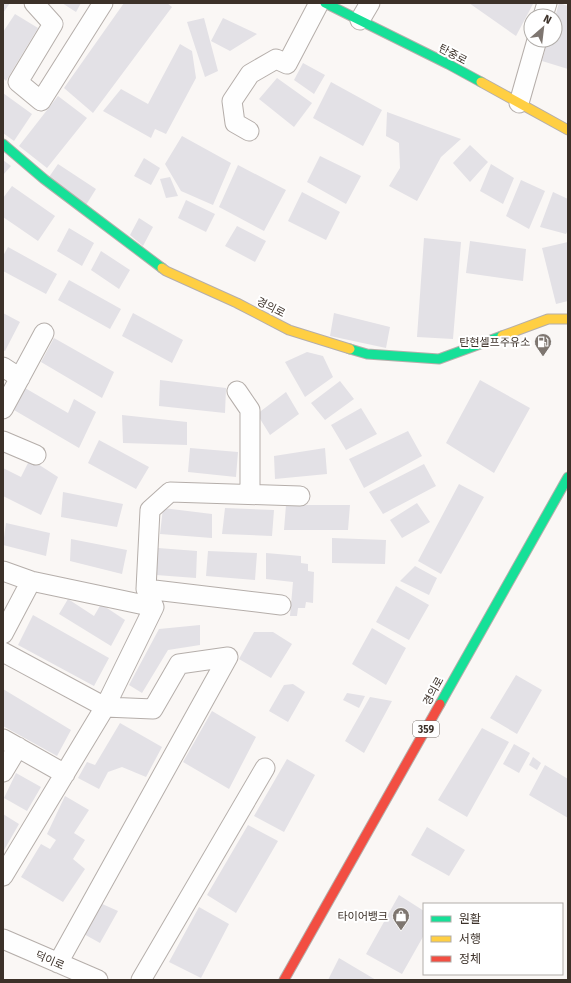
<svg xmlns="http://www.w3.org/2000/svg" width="571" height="983" font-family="'Fira Sans','Noto Sans KR',sans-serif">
	<rect width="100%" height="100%" fill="#faf7f5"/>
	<path fill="#e3e1e6" d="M3 3H10L3 13Z
		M62 3H81L76 12Z
		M124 3H167L172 7 93 113 64 88Z
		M469 3H533V4L516 36Z
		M559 3 568 6V69L542 61 548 40H555V17Z
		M15 14 38 28 6 81 3 78V32Z
		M204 18 218 71 205 77 187 22Z
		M223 18 257 34 230 51 211 41Z
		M180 44 192 51 196 78 166 134 155 129 151 138 103 111 121 89 148 104Z
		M303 63 325 75 314 94 294 80Z
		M277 78 312 103 294 127 259 99Z
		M331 82 382 110 363 146 313 118Z
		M3 93 32 114 14 141 3 133Z
		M58 96 87 118 47 168 19 146Z
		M387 112 461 139 441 157 417 201 389 186 400 168 399 143 386 136Z
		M182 136 231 163 213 205 181 191 165 164Z
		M470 145 488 162 470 182 453 163Z
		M320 156 361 176 346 204 307 182Z
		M144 158 160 168 151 185 134 176Z
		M3 160 11 166 3 175Z
		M58 164 96 189 86 205 49 177Z
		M491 164 514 178 503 204 480 191Z
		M238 165 286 190 264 231 219 207Z
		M170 177 178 196 166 198 160 179Z
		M521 180 545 191 529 229 506 216Z
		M12 186 55 216 38 241 3 217V198Z
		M302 192 340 212 326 240 288 221Z
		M553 192 568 199V230L566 234 540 227Z
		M186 200 215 214 206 232 178 218Z
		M139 218 153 227 143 246 130 235Z
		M237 226 266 241 255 262 225 246Z
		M69 228 94 243 82 266 57 251Z
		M424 238 461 242 453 339 417 337Z
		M470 241 526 249 523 281 466 273Z
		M568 242V301L556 304 542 248Z
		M8 247 57 274 46 294 3 271V256Z
		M101 251 130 270 119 289 91 270Z
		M69 280 121 309 110 329 58 300Z
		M3 313 20 322 5 351 3 350Z
		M133 313 183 340 172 363 122 336Z
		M334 313 390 327 386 348 330 336Z
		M54 338 114 372 102 398 41 362Z
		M307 352 323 356 333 377 305 397 285 362Z
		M160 380 226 388 225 413 159 406Z
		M480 380 530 408 494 473 446 443Z
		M340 381 354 399 325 420 311 403Z
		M25 388 68 413 74 399 96 412 79 448 14 410Z
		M286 392 299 414 270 435 257 414Z
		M361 408 377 434 346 450 331 425Z
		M122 415 187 422V445L123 443Z
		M408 431 422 456 364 488 349 459Z
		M99 440 149 467 136 489 88 463Z
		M190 448 238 452 236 477 188 472Z
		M325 448 327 474 275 479 274 456Z
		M30 459 58 477 41 515 3 496V468L21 477Z
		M424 464 436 486 383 514 369 492Z
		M459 484 484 497 441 574 418 561Z
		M63 492 123 504 117 527 61 517Z
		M417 503 430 522 402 538 390 520Z
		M286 505H350L348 530H284Z
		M163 508 212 514V538L160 534Z
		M225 508 274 510 272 536 222 534Z
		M6 523 50 533 46 556 3 545Z
		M332 538 386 540 385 564 332 563Z
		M71 539 127 550 122 574 70 561Z
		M158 548 197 551 196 578 156 575Z
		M208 551 257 553 255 580 206 576Z
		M266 553 301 556V563L308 564V571L314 572 313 603 306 602 305 608H298L297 616H290L293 582 266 579Z
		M415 566 437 578 429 595 400 581Z
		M396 586 429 605 409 640 376 622Z
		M68 599 94 616 101 604 125 620 111 646 59 614Z
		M33 615 109 658 94 686 18 645Z
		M200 625V645L168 650 142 693 129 685 159 629Z
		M372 628 406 648 386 685 352 664Z
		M254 632H273L292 644 271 678 239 659Z
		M516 675 542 690 517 734 490 718Z
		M293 684 305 692 288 722 269 711 284 685Z
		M3 689 71 730 57 756 3 726Z
		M347 693 365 696 359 708 343 700Z
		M370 697 392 701 364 753 345 741Z
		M212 711 256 737 229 789 183 762Z
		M120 723 162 747 146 777 122 767 108 772 99 789 78 778 87 762 95 765Z
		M482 728 509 742 467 817 438 800Z
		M514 744 530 753 519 773 503 764Z
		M533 757 541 763 537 770 529 765Z
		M287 759 315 775 284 832 254 816Z
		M545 765 568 779V818L529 795Z
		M16 773 41 787 27 811 4 798Z
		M65 796 89 810 74 833 85 840 73 859 85 869 63 902 21 877 41 844 50 849 56 840 47 834Z
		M3 814 19 824 3 852Z
		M248 825 278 841 236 913 207 895Z
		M427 827 465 850 449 876 411 855Z
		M399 895 424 911V935L402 974 366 954Z
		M100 903 118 911 100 943 82 933Z
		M199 907 229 924 201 978 169 962Z
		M339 958 376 980H328Z"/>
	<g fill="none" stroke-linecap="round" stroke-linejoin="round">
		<defs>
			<path id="street" d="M34 3 53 24 18 82 41 101 103 3
				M543 16 547 3
				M360 20 370 3
				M519 103 537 40
				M249 131 235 123 232 101 250 74 276 59 287 64 319 3
				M3 367 20 378
				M237 391 250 410V494
				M3 409 44 333
				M3 441 36 455
				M3 571 31 581 154 607
				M146 589 281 605
				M3 634 31 581
				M3 652 105 707 153 709 179 664 228 657 58 963
				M3 739 65 774
				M3 772 18 747
				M3 876 105 707 154 607 146 589 150 510 170 492 300 496
				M3 939 98 980
				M141 980 265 768"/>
			<path id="fast" d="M325 3 448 64 481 82
				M3 144 44 179 162 268
				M350 349 367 354 439 359 502 336
				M440 704 568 477"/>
			<path id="slow" d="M481 82 568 130
				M162 268 166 271 237 303 289 330 350 349
				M502 336 548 319H568"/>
			<path id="jam" d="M284 980 440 704"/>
		</defs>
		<use href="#street" stroke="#b5aeaa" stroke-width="21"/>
		<use href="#fast" stroke="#b5aeaa" stroke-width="11"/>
		<use href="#slow" stroke="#b5aeaa" stroke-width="11"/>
		<use href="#jam" stroke="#b5aeaa" stroke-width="11"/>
		<use href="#street" stroke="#fefefe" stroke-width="19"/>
		<use href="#fast" stroke="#16e098" stroke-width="9"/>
		<use href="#slow" stroke="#ffcf43" stroke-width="9"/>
		<use href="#jam" stroke="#f24e42" stroke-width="9"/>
	</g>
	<defs>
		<symbol id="fuel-pin" viewBox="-11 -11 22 30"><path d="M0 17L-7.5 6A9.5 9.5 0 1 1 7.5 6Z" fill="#7e7670" stroke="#fff"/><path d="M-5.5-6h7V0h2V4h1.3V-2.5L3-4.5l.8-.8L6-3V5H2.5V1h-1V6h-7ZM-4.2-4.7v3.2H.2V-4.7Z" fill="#fff"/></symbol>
		<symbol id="shop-pin" viewBox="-11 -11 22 30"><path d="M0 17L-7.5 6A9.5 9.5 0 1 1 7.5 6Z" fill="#7e7670" stroke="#fff"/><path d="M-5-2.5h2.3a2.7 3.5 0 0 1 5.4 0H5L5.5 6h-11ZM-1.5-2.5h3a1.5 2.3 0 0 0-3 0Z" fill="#fff"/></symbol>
	</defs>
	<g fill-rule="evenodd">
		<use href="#fuel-pin" x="533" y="332" width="20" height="27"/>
		<use href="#shop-pin" x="391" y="906" width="20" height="27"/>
	</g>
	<g text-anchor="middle" stroke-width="4" stroke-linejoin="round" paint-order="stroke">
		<rect fill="#fff" stroke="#766f69" stroke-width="1" x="413" y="721" width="26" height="16" rx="3"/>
		<g font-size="10" font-weight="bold" fill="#3c3129">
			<text x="426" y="733">359</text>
		</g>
		<g font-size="11" fill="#3c3129" stroke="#fff">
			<text transform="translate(453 54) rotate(28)" y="4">탄중로</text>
			<text transform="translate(271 307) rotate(27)" y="4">경의로</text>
			<text transform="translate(433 691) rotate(-61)" y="4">경의로</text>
			<text transform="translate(50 960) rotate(23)" y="4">덕이로</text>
		</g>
		<g font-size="11" fill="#3c3129" stroke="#fff" text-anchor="end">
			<text x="530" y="346">탄현셀프주유소</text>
			<text x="388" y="920">타이어뱅크</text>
		</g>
	</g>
	<rect width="571" height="983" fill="none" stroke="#3c3129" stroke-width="8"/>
	<rect x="423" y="903" width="140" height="72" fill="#ffffff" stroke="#b1ada9"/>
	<rect x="431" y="916" width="20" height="6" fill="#16e098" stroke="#b1ada9"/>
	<text x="459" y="923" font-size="12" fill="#3c3129">원활</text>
	<rect x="431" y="936" width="20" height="6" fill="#ffcf43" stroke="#b1ada9"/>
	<text x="459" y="943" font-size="12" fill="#3c3129">서행</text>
	<rect x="431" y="956" width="20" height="6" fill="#f24e42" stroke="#b1ada9"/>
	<text x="459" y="963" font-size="12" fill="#3c3129">정체</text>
	<g transform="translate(543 28) rotate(28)"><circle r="19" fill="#ffffff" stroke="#b1ada9"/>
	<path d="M0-3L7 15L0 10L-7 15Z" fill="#7e7670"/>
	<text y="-6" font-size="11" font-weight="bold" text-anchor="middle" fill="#3c3129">N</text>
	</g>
</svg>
